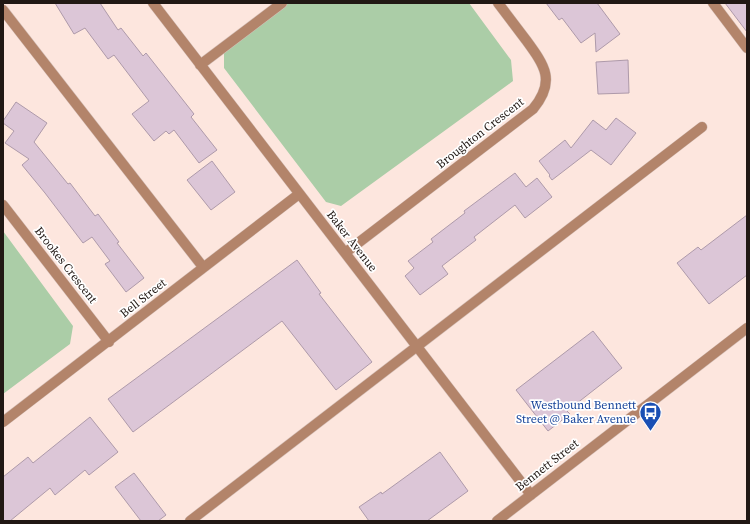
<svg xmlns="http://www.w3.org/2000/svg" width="750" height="524" font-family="'Source Serif 4',serif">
	<rect width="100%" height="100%" fill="#fde6de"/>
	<path fill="#abcda7" d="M282 3H469L511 60 513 81 341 206 326 202 224 68V47Z
		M3 231 73 326 70 344 3 394Z"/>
	<path fill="#dcc6d7" stroke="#ae9aaa" d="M55 3H100L118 30 121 28 143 56 146 53 194 114 191 117 217 150 199 163 174 130 169 134 166 131 154 141 132 114 149 101 114 55 108 59 85 28 74 34Z
		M546 3H597L620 34 596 52 595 33 581 43 562 18 559 20Z
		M725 3H747V32Z
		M628 60 629 93 598 94 596 62Z
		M16 102 47 123 34 142 68 184 70 183 95 216 98 214 119 242 117 243 144 278 126 292 105 264 110 261 92 237 83 243 45 193 22 165 29 159 5 143 14 131 3 123V121Z
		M616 118 636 133 611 165 591 150 552 180 549 176 550 175 539 161 565 140 571 148 593 120 606 130Z
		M212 161 235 192 211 210 187 180Z
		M515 173 526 187 537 178 552 197 525 218 515 205 474 237 476 240 442 266 448 274 420 295 405 276 414 268 408 261 433 242 431 239 465 213 464 211Z
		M747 215V275L709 304 677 263 698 247 701 250Z
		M297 260 321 293 319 294 372 362 336 390 282 321 133 432 108 399Z
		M593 331 622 368 567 411 570 414 548 431 516 390Z
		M90 417 118 452 89 475 85 470 55 495 50 488 10 521H3V477L28 457 33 463Z
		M440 452 468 491 427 521H369L359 507 381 492 382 494Z
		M134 473 166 515 158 521H141L115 487Z"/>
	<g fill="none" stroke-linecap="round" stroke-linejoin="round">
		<defs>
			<path id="minor" d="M153 3 531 495
				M713 3 747 48
				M3 10 203 267
				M200 65 282 3
				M3 205 109 342
				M345 253 533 109C556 81 545 66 526 40 517 28 507 15 498 3
				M3 422 299 194
				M190 521 702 127
				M497 521 747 328"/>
		</defs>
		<use href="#minor" stroke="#d5c1ba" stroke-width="11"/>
		<use href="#minor" stroke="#b3846a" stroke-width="10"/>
	</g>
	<defs>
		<symbol id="bus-pin" viewBox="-11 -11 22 30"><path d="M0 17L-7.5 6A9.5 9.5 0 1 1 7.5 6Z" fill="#1a4fb4" stroke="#fff"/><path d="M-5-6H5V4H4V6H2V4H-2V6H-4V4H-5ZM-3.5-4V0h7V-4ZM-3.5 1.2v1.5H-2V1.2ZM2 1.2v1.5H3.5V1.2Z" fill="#fff"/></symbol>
	</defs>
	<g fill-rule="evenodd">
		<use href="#bus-pin" x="638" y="400" width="25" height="34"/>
	</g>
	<g text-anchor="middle" stroke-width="3.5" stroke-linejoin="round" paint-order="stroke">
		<g font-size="12" fill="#211814" stroke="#fff">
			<text transform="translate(480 133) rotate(-38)" y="4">Broughton Crescent</text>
			<text transform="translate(352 241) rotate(52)" y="4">Baker Avenue</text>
			<text transform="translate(66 265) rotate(52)" y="4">Brookes Crescent</text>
			<text transform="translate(143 298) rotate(-38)" y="4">Bell Street</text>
			<text transform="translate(547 465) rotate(-38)" y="4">Bennett Street</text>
		</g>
		<g font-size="12" fill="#164399" stroke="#fff" text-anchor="end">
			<text x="636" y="409">Westbound Bennett<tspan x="636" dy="14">Street @ Baker Avenue</tspan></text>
		</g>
	</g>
	<rect width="750" height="524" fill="none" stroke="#211814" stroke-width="8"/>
</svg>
